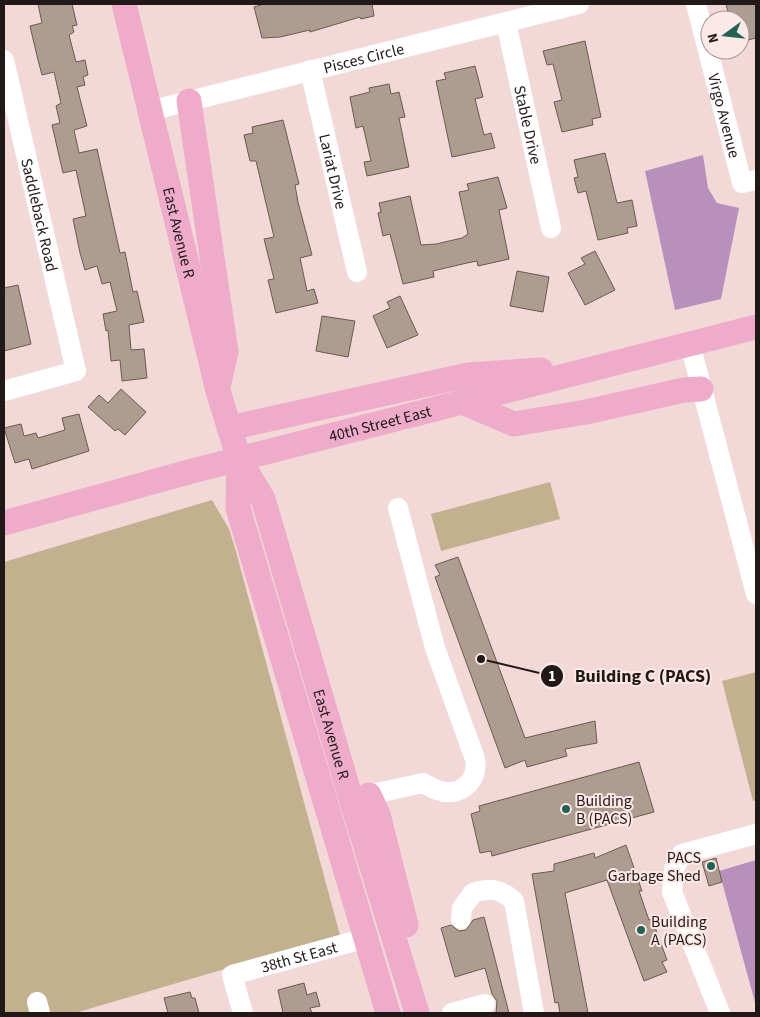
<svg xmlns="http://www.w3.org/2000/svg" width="760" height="1017" font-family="'Source Sans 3',sans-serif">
	<rect width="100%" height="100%" fill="#f2d9d7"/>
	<path fill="#c2b08e" d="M550 482 560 519 441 551 431 514Z
		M212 500 229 529 235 548 340 935 75 1013H4V562Z
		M756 672V800L753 801 722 681Z"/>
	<path fill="#b791bb" d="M703 155 708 188 717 203 739 208 721 299 675 310 645 171Z
		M756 860V1006L719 871Z"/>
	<path fill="#af9c91" stroke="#6b5a4f" d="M38 4H72L77 25 72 26 74 32 69 35 76 62 85 60 88 75 83 77 85 85 77 87 87 126 74 130 79 153 97 149 120 253 125 252 133 292 137 291 144 322 129 325 131 350 144 349 147 378 122 381 120 360 111 361 108 330 106 331 103 314 117 311 110 282 102 284 97 266 85 270 80 253 73 219 86 216 76 170 63 173 52 125 60 123 56 106 61 103 54 72 42 75 38 60 30 26 42 23Z
		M264 4H372L374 16 361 19 360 17 310 32V30L280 37 262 38 254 7Z
		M726 4H756V38L740 42V20H730Z
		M585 41 601 117 592 119 593 125 562 132 554 102 562 100 553 64 547 65 543 51Z
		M475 66 483 97 475 99 484 135 491 133 495 148 452 157 436 81 446 79 444 73Z
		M389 84 391 94 399 92 405 117 399 118 409 167 367 176 364 162 371 161 363 126 356 128 350 97 370 92 369 88Z
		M283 120 299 184 295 185 298 202 312 255 300 258 307 291 314 289 318 303 276 313 268 280 274 279 264 239 274 237 256 161H250L244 135 253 133 252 127Z
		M605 153 617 203 632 200 637 226 627 228 628 233 598 240 586 191 578 193 574 178 578 177 574 160Z
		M498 177 507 208 499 210 509 259 478 266 477 261 467 263 433 271 434 277 403 284 390 234 383 236 378 213 381 212 379 203 410 196 421 245 436 244 462 238 468 234 459 192 469 190 467 184Z
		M595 251 615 290 585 305 568 273 585 264 581 258Z
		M517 271 549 277 543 312 510 306Z
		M18 285 31 344 4 351V288Z
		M400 296 418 335 387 348 373 316 390 308 387 302Z
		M322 316 355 321 348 357 316 351Z
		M121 389 146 412 125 435 118 429 115 431 88 407 99 395 108 403Z
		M79 414 89 451 32 469 29 459 15 463 4 428 21 424 24 436 36 433 38 438 65 430 62 418Z
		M458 557 525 738 595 721 597 743 565 749 567 756 527 767 525 760 505 768 435 577 440 575 435 565Z
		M639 762 654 812 492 856 491 851 480 853 471 814 480 811 479 806Z
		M626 845 642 891H639L649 920 652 919 667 960 662 962 667 972 644 981 607 880 565 893 588 1013H560L558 1002 555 1003 532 874 554 871V864L594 853 595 858Z
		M716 858 722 882 709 886 702 862Z
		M484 917 509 1013H496L497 1001 492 994 485 968 455 977 441 928 451 925 459 931 466 930 473 920Z
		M304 983 307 995 316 992 320 1006 310 1008 312 1013H283L278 990Z
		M190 992 192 998H195L199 1013H168L164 998Z"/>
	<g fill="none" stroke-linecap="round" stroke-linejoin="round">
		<g stroke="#fff" stroke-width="20">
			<path id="s1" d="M696 4 742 183 756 180"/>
			<path id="s2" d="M506 22 551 228"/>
			<path id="s3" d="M4 60 76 371 4 391"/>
			<path id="s4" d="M310 70 357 272"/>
			<path id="s5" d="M149 111 579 4"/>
			<path d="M690 344 756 594"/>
			<path d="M354 798 423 783C427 785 432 788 437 790 459 798 479 782 475 759L435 648 398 508"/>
			<path d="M461 919 462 908 473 893C491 887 500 889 514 901L534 1013"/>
			<path d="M37 1002 40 1013"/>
			<path id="s6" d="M243 1013 232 975 366 938"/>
			<path d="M452 1013 485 1004"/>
			<path d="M720 1013 672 892 674 869 682 854 756 834"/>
		</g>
		<g stroke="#eeacca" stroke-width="25">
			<path id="s7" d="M124 4 218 391 239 459 263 499 351 799 417 1013"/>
			<path d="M189 101 226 352 219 383"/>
			<path d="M462 402 514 424 586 412 684 390 701 389"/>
			<path d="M229 428 468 375 541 370"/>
			<path d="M239 459 238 508 388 1013"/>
			<path id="s8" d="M4 523 196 470 756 327"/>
			<path d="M369 795 378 814 406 925"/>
		</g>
	</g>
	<g fill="#206353" stroke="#fce8e6" stroke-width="2">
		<circle cx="566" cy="809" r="5"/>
		<circle cx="711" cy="866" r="5"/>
		<circle cx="641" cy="930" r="5"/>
	</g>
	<g text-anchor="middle" stroke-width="4" stroke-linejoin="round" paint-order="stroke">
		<g font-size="16" fill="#211818" stroke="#fce8e6">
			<text dy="6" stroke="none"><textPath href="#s5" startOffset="221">Pisces Circle</textPath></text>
			<text dy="6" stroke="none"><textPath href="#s1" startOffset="115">Virgo Avenue</textPath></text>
			<text dy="6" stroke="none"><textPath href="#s2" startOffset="105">Stable Drive</textPath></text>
			<text dy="6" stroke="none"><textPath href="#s4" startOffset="104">Lariat Drive</textPath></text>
			<text dy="6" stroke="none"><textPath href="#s3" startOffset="159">Saddleback Road</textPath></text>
			<text dy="6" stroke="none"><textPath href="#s7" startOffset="235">East Avenue R</textPath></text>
			<text dy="6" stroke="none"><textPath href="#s8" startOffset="389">40th Street East</textPath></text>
			<text dy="6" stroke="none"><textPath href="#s7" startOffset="761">East Avenue R</textPath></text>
			<text dy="6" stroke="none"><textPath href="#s6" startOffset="109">38th St East</textPath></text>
		</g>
		<g font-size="16" fill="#211818" stroke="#fce8e6" text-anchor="start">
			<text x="576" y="806">Building<tspan x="576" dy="18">B (PACS)</tspan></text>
			<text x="701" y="863" text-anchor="end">PACS<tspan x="701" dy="18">Garbage Shed</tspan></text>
			<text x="651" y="927">Building<tspan x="651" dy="18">A (PACS)</tspan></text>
		</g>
	</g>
	<path fill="none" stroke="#211818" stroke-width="2" d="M481 659L552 676"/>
	<g fill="#211818" stroke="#fce8e6" stroke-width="2">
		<circle cx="481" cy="659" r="5"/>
		<circle cx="552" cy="676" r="12"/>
	</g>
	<g font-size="15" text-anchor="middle" font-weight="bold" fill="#fff">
		<text x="552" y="681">1</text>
	</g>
	<g font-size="18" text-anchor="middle" font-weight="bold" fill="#211818" stroke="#fce8e6" stroke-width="4" stroke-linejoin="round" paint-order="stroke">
		<text x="643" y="682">Building C (PACS)</text>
	</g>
	<rect width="760" height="1017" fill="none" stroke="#211818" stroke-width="10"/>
	<g transform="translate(725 35) rotate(255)"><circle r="24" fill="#fce8e6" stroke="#a49594"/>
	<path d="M0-4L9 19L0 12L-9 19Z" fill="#206353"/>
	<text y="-8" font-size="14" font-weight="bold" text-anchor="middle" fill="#211818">N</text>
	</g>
</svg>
